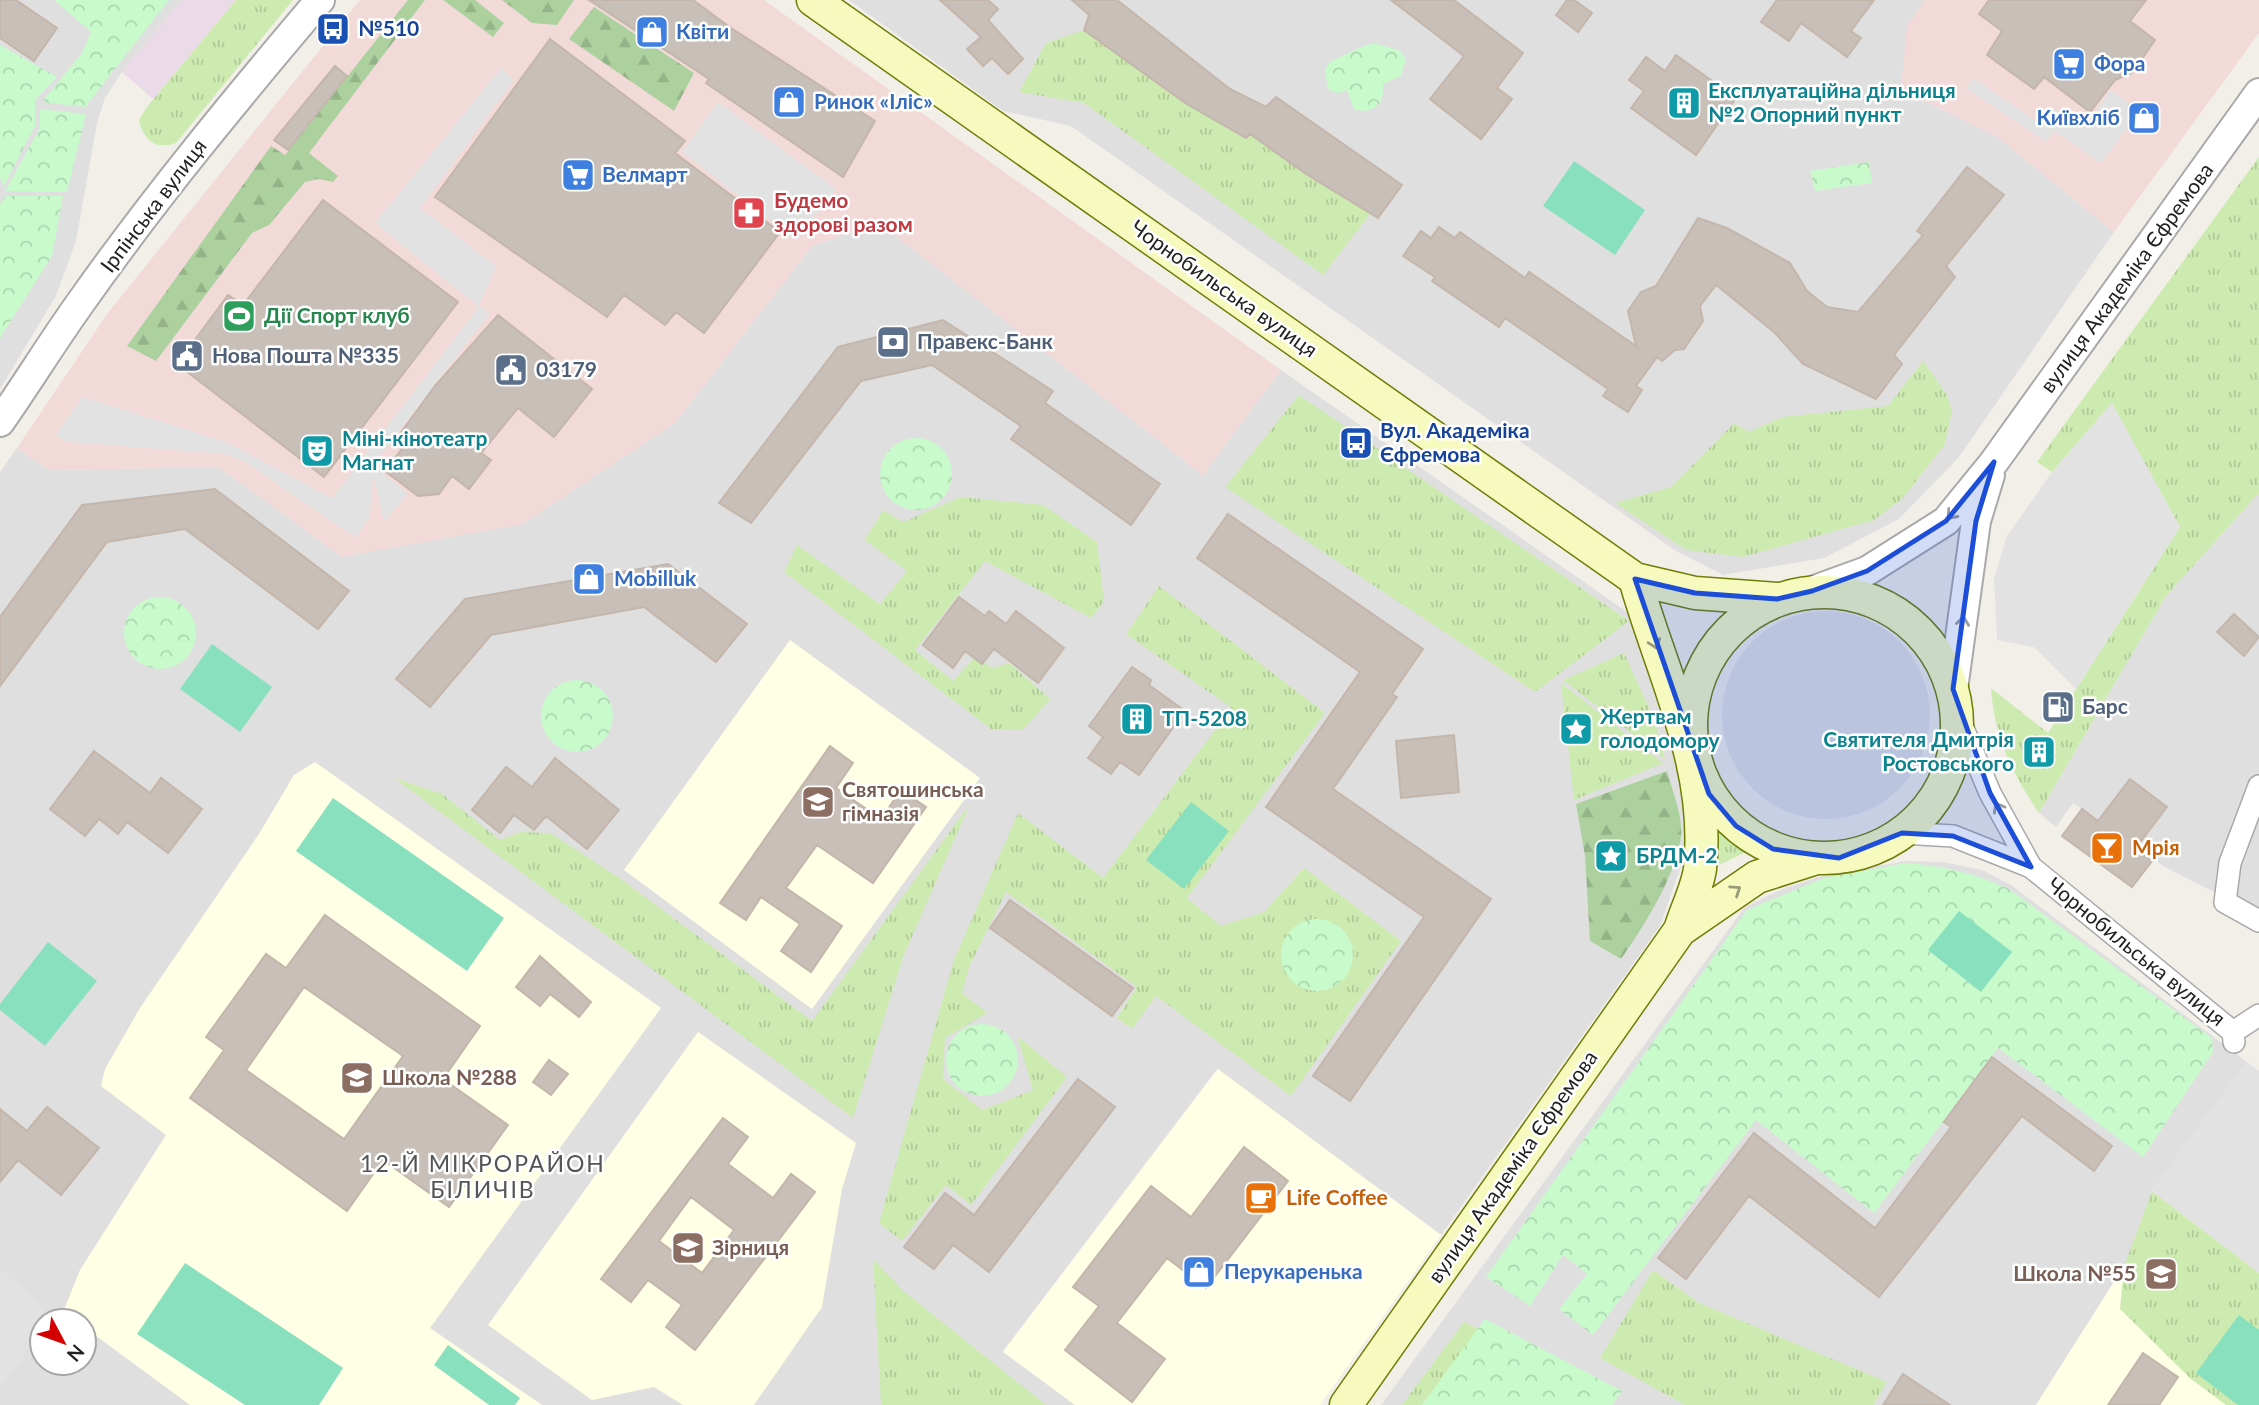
<svg xmlns="http://www.w3.org/2000/svg" width="2259" height="1405" font-family="Lato,sans-serif">
	<defs>
		<pattern id="grass-tufts" width="24" height="20" patternUnits="userSpaceOnUse" patternTransform="scale(1.75)"><rect width="24" height="20" fill="#cdebb0"/><path d="M3 7l-1-3M5 7V3M7 7l1-3M15 17l-1-3M17 17v-4M19 17l1-3" fill="none" stroke="#b0c997"/></pattern>
		<pattern id="forest-firs" width="22" height="20" patternUnits="userSpaceOnUse" patternTransform="scale(1.75)"><rect width="22" height="20" fill="#add19e"/><path d="M5 1l3.5 6h-7zM16 11l3.5 6h-7z" fill="#95b388"/></pattern>
		<pattern id="park-crowns" width="20" height="18" patternUnits="userSpaceOnUse" patternTransform="scale(1.75)"><rect width="20" height="18" fill="#c8facc"/><path d="M2 6a3 3 0 1 1 6 0M12 15a3 3 0 1 1 6 0" fill="none" stroke="#acd6af"/></pattern>
	</defs>
	<rect width="100%" height="100%" fill="#f2efe9"/>
	<path fill="#e0dfdf" fill-rule="evenodd" d="M0 0H182L122 72 105 98 97 123 76 241 56 296 0 389Z
		M849 0H1926L1901 89 1996 136 2114 232 1959 457 1899 519 1824 558 1723 575 1676 551 1071 126 1003 111Z
		M880 223 1203 475 1281 370 1627 612 1647 649 1685 778 1689 843 1660 926 1441 1235 1217 1069 1003 1351 1075 1405H0V472L17 448 49 470 219 467 342 557 675 423 812 246ZM42 1321H84V1363H42Z
		M2259 493V915L2165 867 2073 803 2056 827 2039 813 2166 596Z
		M1906 861 1943 862 1982 870 2011 885 2247 1062 2152 1191 2147 1230 2036 1405H1381L1745 907 1780 890 1821 876Z"/>
	<path fill="#f2dad9" d="M360 0H764L1281 370 1203 475 879 223 812 246 675 423 523 524 342 557 219 467 49 470 17 448 107 314Z
		M1925 0H2259V33L2114 232 1996 136 1901 89 1907 26Z"/>
	<path fill="#ebdbe8" d="M182 0H236L153 99 122 72Z"/>
	<path fill="#ffffe5" d="M790 640 980 778 812 1009 624 870Z
		M315 762 661 1008 430 1328 542 1405H190L84 1327V1321H76L63 1312 80 1270 166 1135 101 1086 105 1069 140 1008 259 834 294 775Z
		M698 1032 856 1143 842 1189 822 1307 754 1405H683L654 1387 592 1400 488 1325Z
		M1218 1069 1441 1235 1320 1405H1075L1003 1352Z
		M2147 1230 2259 1405H2036Z"/>
	<path fill="url(#grass-tufts)" d="M236 0H293L176 143C155 150 144 141 139 120L146 108Z
		M1084 30 1160 85 1245 138 1249 134 1370 214 1323 275 1084 103 1019 92 1046 43Z
		M2259 157V493L2166 596 2039 813C2012 774 1994 736 1991 688L2048 733 2180 527 2111 404 2052 472 2037 462Z
		M1923 361 1947 395 1952 411 1945 444 1903 498 1874 520 1743 557 1686 550 1615 503 1671 487 1734 423 1749 432 1782 417 1888 406Z
		M1299 395 1629 621 1535 692 1225 487Z
		M961 497 1043 505 1097 542 1104 601 1091 618 985 561 915 650 953 681 975 657 993 668 1009 663 1050 699 1023 730 991 729 784 572 797 545 880 604 907 571 865 540 883 510 903 522Z
		M1159 586 1325 713 1187 898 1221 926 1264 912 1304 868 1401 941 1291 1096 1156 996 1132 1029 1117 1018 1137 987 1006 892 969 967 962 993 987 1013 945 1038 943 1079 982 1110 1033 1090 1017 1036 1067 1077 971 1205 946 1185 902 1241 879 1223 954 960 1018 813 1103 878 1232 708 1126 634Z
		M1624 653 1654 719 1665 759 1563 680Z
		M1561 683 1663 763 1574 800Z
		M394 778 442 794 500 840 521 832 550 833 618 877 812 1021 970 804 903 957 853 1118Z
		M1717 826 1750 850 1709 870Z
		M2152 1191 2259 1273V1405H2226L2191 1379 2120 1309 2124 1267Z
		M873 1259 902 1290 1046 1405H881Z
		M1653 1270 1699 1303 1887 1382 1873 1405H1685L1600 1358Z
		M1464 1322 1527 1353 1526 1405H1402Z"/>
	<path fill="url(#forest-firs)" d="M408 0H425L309 153 338 176 333 182 318 179 305 182 269 225 252 233 156 361 127 346 271 146 285 155Z
		M443 0H475L504 23 493 37Z
		M502 0H574L557 25 532 23Z
		M594 7 694 73 674 111 569 39Z
		M1667 771C1672 791 1683 815 1681 836 1677 874 1643 928 1621 959L1590 941 1585 856 1576 804Z"/>
	<path fill="url(#park-crowns)" d="M54 0H169L85 107 42 102 82 53 91 32Z
		M1374 43 1400 51 1406 59 1401 76 1383 84C1385 104 1374 115 1354 109L1347 90 1338 93 1329 90C1321 62 1327 64 1348 53 1357 49 1363 46 1374 43Z
		M0 45 57 77 35 100V126L4 186 0 178Z
		M40 109 86 114 67 192 5 191 40 128Z
		M1869 162 1872 183 1815 191 1810 171Z
		M6 196H63L52 256 0 338V204Z
		M880 474a36 36 0 1 1 72 0a36 36 0 1 1-72 0Z
		M124 633a36 36 0 1 1 72 0a36 36 0 1 1-72 0Z
		M541 716a36 36 0 1 1 72 0a36 36 0 1 1-72 0Z
		M1906 863C1944 866 1974 873 2009 889L2212 1038 2213 1052 2143 1157 1998 1048 1874 1213 1756 1120 1593 1335 1559 1309 1587 1274 1563 1255 1530 1306 1486 1277 1747 910 1824 878Z
		M1281 955a36 36 0 1 1 72 0a36 36 0 1 1-72 0Z
		M946 1060a36 36 0 1 1 72 0a36 36 0 1 1-72 0Z
		M1485 1319 1622 1391 1612 1405H1422Z"/>
	<path fill="#88e0be" d="M1574 161 1645 210 1615 255 1543 206Z
		M212 644 272 687 240 732 180 689Z
		M333 798 504 918 467 971 296 851Z
		M1191 802 1229 831 1184 889 1146 860Z
		M1959 911 2012 952 1981 992 1928 950Z
		M48 942 97 981 45 1046 0 1010V1004Z
		M185 1263 343 1368 319 1405H245L137 1334Z
		M2239 1315 2259 1330V1405H2238L2196 1373Z
		M448 1345 520 1398 515 1405H489L434 1365Z"/>
	<path fill="#e2e2e2" d="M501 68 514 80 420 208 496 266 479 306 490 313 373 465 408 494 384 522 373 474 370 516 356 538 245 462 224 454 68 442 55 435 83 397 226 442 332 498 479 307 375 223Z
		M1973 78 2041 124 2052 107 2085 129 2110 90 2140 111 2101 163 2054 131 2046 142 1966 88Z
		M718 102 836 189 796 241 682 152Z
		M2112 403 2180 527 2076 689 2034 647 1997 640 1994 578 2007 536 2052 472Z
		M1722 715a104 104 0 1 1 208 0a104 104 0 1 1-208 0Z
		M2247 1062 2259 1071V1273L2152 1191Z
		M0 1270 38 1300 48 1321H42V1332L0 1387Z"/>
	<path fill="#c7bfb8" stroke="#c4b6ab" stroke-width="2" fill-rule="evenodd" d="M0 0H16L57 28 34 61 0 38Z
		M589 0H693L731 28 875 121 843 177 706 83 709 79Z
		M940 0H988L998 9 988 20 1023 59 1008 74 992 58 983 66 967 49 981 37Z
		M1072 0H1117L1230 89 1266 107 1276 97 1402 185 1378 218 1306 174 1250 134 1246 138 1185 103 1084 30 1089 15Z
		M1391 0H1454L1523 53 1497 88 1512 99 1481 139 1430 99 1464 56Z
		M1567 0H1574L1592 13 1578 32 1556 15Z
		M1777 0H1874L1851 31 1861 38 1847 57 1801 23 1789 41 1761 22Z
		M1989 0H2146L2130 21 2155 40 2132 73 2115 80 2090 112 2044 77 2034 89 1987 55 2002 31 1979 14Z
		M550 39 685 141 675 153 780 232 704 333 676 312 665 325 624 295 607 317 435 197Z
		M1676 55 1736 98 1696 155 1631 108 1644 91 1629 80 1646 57 1665 71Z
		M335 66 347 76 288 150 274 140Z
		M1967 167 2004 195 1946 266 1955 277 1894 355 1902 364 1876 399 1803 364 1774 332 1716 285 1700 306 1703 321 1684 349 1675 350 1662 361 1657 357 1636 386 1642 390 1628 412 1603 396 1608 389 1505 318 1499 327 1432 281 1435 277 1403 256 1421 231 1431 238 1439 227 1455 238 1460 232 1525 278 1529 272 1636 346 1628 311 1641 292 1656 286 1698 218 1727 228 1790 263 1807 291 1827 307 1858 312 1923 235 1917 231Z
		M323 200 458 302 324 477 177 364 228 295 243 305Z
		M498 315 592 389 554 437 518 408 481 453 491 460 469 489 452 476 439 494 418 496 385 471 407 442 399 435 435 386Z
		M943 320 1053 391 1045 403 1160 484 1131 525 1011 439 1021 426 932 365 861 381 751 523 719 503 838 347Z
		M215 489 349 591 318 629 185 529 107 542 0 686V617L82 505Z
		M1228 514 1423 649 1392 694 1397 697 1333 789 1491 899 1350 1101 1313 1076 1424 917 1266 807 1360 672 1197 558Z
		M668 564 747 624 716 662 644 607 491 635 430 707 396 679 465 599Z
		M959 597 985 616 989 611 1006 624 1016 611 1064 648 1038 683 994 649 982 664 965 651 953 668 923 645Z
		M2234 614 2259 637 2244 656 2217 632Z
		M1132 667 1151 680 1149 685 1185 711 1139 775 1120 762 1111 774 1088 758 1103 737 1089 726Z
		M1454 735 1459 792 1401 798 1396 741Z
		M2036 736 2055 756 2043 768 2023 748Z
		M830 746 853 763 836 788 881 819 901 790 926 807 873 883 817 845 786 888 842 926 811 972 781 951 800 924 761 897 746 920 720 903Z
		M94 751 150 793 161 778 202 809 168 853 127 822 118 834 99 819 85 836 50 809Z
		M555 758 619 810 587 849 546 816 534 830 514 815 500 833 472 810 506 767 532 787Z
		M2130 779 2167 807 2135 849 2152 861 2132 887 2062 836 2082 809 2098 821Z
		M1010 900 1133 988 1112 1016 990 928Z
		M325 915 480 1026 443 1079 508 1125 449 1207 383 1160 347 1211 190 1098 224 1050 206 1037 266 954 286 968ZM304 987 403 1056 344 1139 246 1070Z
		M540 956 591 1002 579 1017 550 994 540 1006 516 987Z
		M1992 1057 2112 1146 2094 1171 2022 1116 1879 1297 1749 1196 1686 1279 1658 1258 1754 1133 1875 1228 1951 1127 1944 1122Z
		M549 1060 568 1074 551 1095 533 1082Z
		M1078 1079 1115 1107 989 1272 953 1245 934 1269 904 1247 945 1193 974 1215Z
		M47 1107 99 1148 61 1195 18 1160 0 1182V1109L27 1131Z
		M723 1118 748 1137 728 1164 773 1198 791 1174 815 1192 695 1350 666 1327 682 1305 648 1280 631 1302 601 1279ZM691 1197 734 1230 702 1273 659 1241Z
		M1244 1147 1288 1181 1206 1288 1167 1258 1117 1323 1165 1359 1132 1402 1065 1350 1099 1306 1073 1287 1151 1186 1191 1217Z
		M2143 1353 2178 1377 2159 1405H2108Z
		M1903 1374 1950 1405H1883Z"/>
	<g fill="none" stroke-linecap="round" stroke-linejoin="round">
		<defs>
			<path id="minor" d="M1957 714 1990 793 2031 867
				M2259 786 2230 863 2225 902 2259 921
				M1902 833 1953 836 2031 867 2233 1032 2234 1042
				M2233 1032 2259 1015"/>
			<path id="tertiary" d="M0 422C28 382 53 341 81 302 155 197 237 98 320 0
				M1812 591 1867 571 1946 521 1994 462 2259 93
				M1953 689 1976 521 1990 475"/>
			<path id="secondary" d="M813 0 1635 579 1695 593 1777 599
				M1691 725a133 133 0 1 1 266 0a133 133 0 1 1-266 0Z
				M1680 930 1757 877 1813 859
				M1346 1405 1680 930C1686 910 1697 889 1700 869 1711 766 1662 675 1635 579"/>
		</defs>
		<use href="#minor" stroke="#a9a9a9" stroke-width="24"/>
		<use href="#tertiary" stroke="#a9a9a9" stroke-width="32"/>
		<use href="#secondary" stroke="#707d05" stroke-width="35"/>
		<use href="#minor" stroke="#fff" stroke-width="21"/>
		<use href="#tertiary" stroke="#fff" stroke-width="28"/>
		<use href="#secondary" stroke="#f7fabf" stroke-width="32"/>
	</g>
	<defs><path id="oneway-chevron" d="M-2-3.5L2.5 0L-2 3.5" fill="none" stroke-width="1.6" stroke-linecap="round" stroke-linejoin="round" transform="scale(1.75)"/></defs>
	<g stroke="#9c9c9c">
		<use href="#oneway-chevron" transform="translate(1951 515) rotate(132)"/>
		<use href="#oneway-chevron" transform="translate(1963 621) rotate(-82)"/>
		<use href="#oneway-chevron" transform="translate(1998 807) rotate(-119)"/>
	</g>
	<g stroke="#979978">
		<use href="#oneway-chevron" transform="translate(1655 644) rotate(71)"/>
		<use href="#oneway-chevron" transform="translate(1736 890) rotate(-34)"/>
	</g>
	<path fill="#1d4ed8" fill-opacity="0.2" stroke="#1d4ed8" stroke-width="5" stroke-linejoin="round" d="M1994 462 1976 521 1953 689 1990 793 2031 867 1953 836 1902 833 1839 858 1773 849 1736 826 1709 794 1635 579 1695 593 1777 599 1812 591 1867 571 1946 521Z"/>
	<defs>
		<symbol id="bus-square" viewBox="-11 -11 22 22"><rect x="-9" y="-9" width="18" height="18" rx="4" fill="#1a4fb4" stroke="#fff"/><path d="M-5-6H5V4H4V6H2V4H-2V6H-4V4H-5ZM-3.5-4V0h7V-4ZM-3.5 1.2v1.5H-2V1.2ZM2 1.2v1.5H3.5V1.2Z" fill="#fff"/></symbol>
		<symbol id="shop-square" viewBox="-11 -11 22 22"><rect x="-9" y="-9" width="18" height="18" rx="4" fill="#3f7fe0" stroke="#fff"/><path d="M-5-2.5h2.3a2.7 3.5 0 0 1 5.4 0H5L5.5 6h-11ZM-1.5-2.5h3a1.5 2.3 0 0 0-3 0Z" fill="#fff"/></symbol>
		<symbol id="supermarket-square" viewBox="-11 -11 22 22"><rect x="-9" y="-9" width="18" height="18" rx="4" fill="#3f7fe0" stroke="#fff"/><path d="M-6-5.5h2.5l.6 2H6L4.5 2H-2.5L-4.4-4H-6ZM-1.5 3.2a1.3 1.3 0 1 0 .1 0ZM3 3.2a1.3 1.3 0 1 0 .1 0Z" fill="#fff"/></symbol>
		<symbol id="building-square" viewBox="-11 -11 22 22"><rect x="-9" y="-9" width="18" height="18" rx="4" fill="#0f9aa8" stroke="#fff"/><path d="M-4-6H4V6H1V3H-1V6H-4ZM-2.5-4.3h1.7v1.8h-1.7ZM.8-4.3h1.7v1.8H.8ZM-2.5-1h1.7V.8h-1.7ZM.8-1h1.7V.8H.8Z" fill="#fff"/></symbol>
		<symbol id="pharmacy-square" viewBox="-11 -11 22 22"><rect x="-9" y="-9" width="18" height="18" rx="4" fill="#e0444e" stroke="#fff"/><path d="M-2-6h4v4h4v4h-4v4h-4v-4h-4v-4h4Z" fill="#fff"/></symbol>
		<symbol id="stadium-square" viewBox="-11 -11 22 22"><rect x="-9" y="-9" width="18" height="18" rx="4" fill="#2e9e5b" stroke="#fff"/><path d="M0-5a6.5 5 0 1 0 0 10a6.5 5 0 1 0 0-10ZM-3.5-1.8h7v3.6h-7Z" fill="#fff"/></symbol>
		<symbol id="bank-square" viewBox="-11 -11 22 22"><rect x="-9" y="-9" width="18" height="18" rx="4" fill="#5c6f8a" stroke="#fff"/><path d="M-6-4H6V4H-6ZM0-2.3a2.3 2.3 0 1 0 0 4.6a2.3 2.3 0 1 0 0-4.6Z" fill="#fff"/></symbol>
		<symbol id="civic-square" viewBox="-11 -11 22 22"><rect x="-9" y="-9" width="18" height="18" rx="4" fill="#5c6f8a" stroke="#fff"/><path d="M-.6-6.5H3V-4.5H.6V-3L4-1V1h2V6H-6V1h2V-1L-.6-3ZM-1.2 2.5V6h2.4V2.5Z" fill="#fff"/></symbol>
		<symbol id="theatre-square" viewBox="-11 -11 22 22"><rect x="-9" y="-9" width="18" height="18" rx="4" fill="#0f9aa8" stroke="#fff"/><path d="M-5-5.5Q0-4 5-5.5V0Q5 5 0 6Q-5 5-5 0ZM-3.3-2.5H-1v1.5H-3.3ZM1-2.5H3.3v1.5H1ZM-2.8 1Q0 5.5 2.8 1Z" fill="#fff"/></symbol>
		<symbol id="fuel-square" viewBox="-11 -11 22 22"><rect x="-9" y="-9" width="18" height="18" rx="4" fill="#5c6f8a" stroke="#fff"/><path d="M-5.5-6h7V0h2V4h1.3V-2.5L3-4.5l.8-.8L6-3V5H2.5V1h-1V6h-7ZM-4.2-4.7v3.2H.2V-4.7Z" fill="#fff"/></symbol>
		<symbol id="sight-square" viewBox="-11 -11 22 22"><rect x="-9" y="-9" width="18" height="18" rx="4" fill="#0f9aa8" stroke="#fff"/><path d="M0-6L1.8-2.2L6-1.7L2.9 1.2L3.7 5.4L0 3.3L-3.7 5.4L-2.9 1.2L-6-1.7L-1.8-2.2Z" fill="#fff"/></symbol>
		<symbol id="school-square" viewBox="-11 -11 22 22"><rect x="-9" y="-9" width="18" height="18" rx="4" fill="#8d6e63" stroke="#fff"/><path d="M0-5L7-2L0 1L-7-2ZM-4 1L0 2.5L4 1V4Q0 6-4 4Z" fill="#fff"/></symbol>
		<symbol id="bar-square" viewBox="-11 -11 22 22"><rect x="-9" y="-9" width="18" height="18" rx="4" fill="#e8710a" stroke="#fff"/><path d="M-6-5H6L.8 .8V4.5H3.5V6h-7V4.5H-.8V.8Z" fill="#fff"/></symbol>
		<symbol id="cafe-square" viewBox="-11 -11 22 22"><rect x="-9" y="-9" width="18" height="18" rx="4" fill="#e8710a" stroke="#fff"/><path d="M-5.5-4.5H6V0H3Q3 3.5 0 3.5H-2.5Q-5.5 3.5-5.5 0ZM3-3.2v2h1.7v-2ZM-6 4.5H4V6H-6Z" fill="#fff"/></symbol>
	</defs>
	<g fill-rule="evenodd">
		<use href="#bus-square" x="314" y="10" width="38" height="38"/>
		<use href="#shop-square" x="633" y="13" width="38" height="38"/>
		<use href="#supermarket-square" x="2050" y="45" width="38" height="38"/>
		<use href="#shop-square" x="770" y="83" width="38" height="38"/>
		<use href="#building-square" x="1665" y="84" width="38" height="38"/>
		<use href="#shop-square" x="2125" y="99" width="38" height="38"/>
		<use href="#supermarket-square" x="559" y="156" width="38" height="38"/>
		<use href="#pharmacy-square" x="730" y="194" width="38" height="38"/>
		<use href="#stadium-square" x="220" y="297" width="38" height="38"/>
		<use href="#bank-square" x="874" y="323" width="38" height="38"/>
		<use href="#civic-square" x="168" y="337" width="38" height="38"/>
		<use href="#civic-square" x="492" y="351" width="38" height="38"/>
		<use href="#bus-square" x="1337" y="424" width="38" height="38"/>
		<use href="#theatre-square" x="298" y="432" width="38" height="38"/>
		<use href="#shop-square" x="570" y="560" width="38" height="38"/>
		<use href="#fuel-square" x="2039" y="688" width="38" height="38"/>
		<use href="#building-square" x="1118" y="700" width="38" height="38"/>
		<use href="#sight-square" x="1557" y="710" width="38" height="38"/>
		<use href="#building-square" x="2020" y="733" width="38" height="38"/>
		<use href="#school-square" x="799" y="783" width="38" height="38"/>
		<use href="#bar-square" x="2088" y="829" width="38" height="38"/>
		<use href="#sight-square" x="1592" y="837" width="38" height="38"/>
		<use href="#school-square" x="338" y="1059" width="38" height="38"/>
		<use href="#cafe-square" x="1242" y="1179" width="38" height="38"/>
		<use href="#school-square" x="669" y="1229" width="38" height="38"/>
		<use href="#shop-square" x="1180" y="1253" width="38" height="38"/>
		<use href="#school-square" x="2142" y="1255" width="38" height="38"/>
	</g>
	<g text-anchor="middle" stroke-width="5" stroke-linejoin="round" paint-order="stroke">
		<g font-size="21" font-weight="bold" fill="#164399" stroke="#fff" text-anchor="start">
			<text x="358" y="36">№510</text>
			<text x="1380" y="438">Вул. Академіка<tspan x="1380" dy="24">Єфремова</tspan></text>
		</g>
		<g font-size="21" font-weight="bold" fill="#366cbe" stroke="#fff" text-anchor="start">
			<text x="676" y="39">Квіти</text>
			<text x="2094" y="71">Фора</text>
			<text x="814" y="109">Ринок «Іліс»</text>
			<text x="2120" y="125" text-anchor="end">Київхліб</text>
			<text x="602" y="182">Велмарт</text>
			<text x="614" y="586">Mobilluk</text>
			<text x="1224" y="1279">Перукаренька</text>
		</g>
		<g font-size="21" font-weight="bold" fill="#0d838f" stroke="#fff" text-anchor="start">
			<text x="1708" y="98">Експлуатаційна дільниця<tspan x="1708" dy="24">№2 Опорний пункт</tspan></text>
			<text x="342" y="446">Міні-кінотеатр<tspan x="342" dy="24">Магнат</tspan></text>
			<text x="1600" y="724">Жертвам<tspan x="1600" dy="24">голодомору</tspan></text>
			<text x="1162" y="726">ТП-5208</text>
			<text x="2014" y="747" text-anchor="end">Святителя Дмитрія<tspan x="2014" dy="24">Ростовського</tspan></text>
			<text x="1636" y="863">БРДМ-2</text>
		</g>
		<g font-size="21" font-weight="bold" fill="#be3a42" stroke="#fff" text-anchor="start">
			<text x="774" y="208">Будемо<tspan x="774" dy="24">здорові разом</tspan></text>
		</g>
		<g font-size="21" fill="#222" stroke="#fff">
			<text transform="translate(154 206) rotate(-53)" y="7">Ірпінська вулиця</text>
			<text transform="translate(2127 278) rotate(-54)" y="7">вулиця Академіка Єфремова</text>
			<text transform="translate(1224 289) rotate(35)" y="7">Чорнобильська вулиця</text>
			<text transform="translate(2136 952) rotate(39)" y="7">Чорнобильська вулиця</text>
			<text transform="translate(1513 1167) rotate(-55)" y="7">вулиця Академіка Єфремова</text>
		</g>
		<g font-size="21" font-weight="bold" fill="#27864d" stroke="#fff" text-anchor="start">
			<text x="264" y="323">Дії Спорт клуб</text>
		</g>
		<g font-size="21" font-weight="bold" fill="#4e5e75" stroke="#fff" text-anchor="start">
			<text x="917" y="349">Правекс-Банк</text>
			<text x="212" y="363">Нова Пошта №335</text>
			<text x="536" y="377">03179</text>
			<text x="2082" y="714">Барс</text>
		</g>
		<g font-size="21" font-weight="bold" fill="#785e54" stroke="#fff" text-anchor="start">
			<text x="842" y="797">Святошинська<tspan x="842" dy="24">гімназія</tspan></text>
			<text x="382" y="1085">Школа №288</text>
			<text x="712" y="1255">Зірниця</text>
			<text x="2136" y="1281" text-anchor="end">Школа №55</text>
		</g>
		<g font-size="21" font-weight="bold" fill="#c56008" stroke="#fff" text-anchor="start">
			<text x="2132" y="855">Мрія</text>
			<text x="1286" y="1205">Life Coffee</text>
		</g>
		<g font-size="23" letter-spacing="2" fill="#555" stroke="#fff">
			<text x="483" y="1172">12-Й МІКРОРАЙОН<tspan x="483" dy="26">БІЛИЧІВ</tspan></text>
		</g>
	</g>
	<g transform="translate(63 1342) rotate(131)"><circle r="33" fill="#ffffff" stroke="#a7a7a7" stroke-width="2"/>
	<path d="M0-5L12 26L0 18L-12 26Z" fill="#d40000"/>
	<text y="-10" font-size="19" font-weight="bold" text-anchor="middle" fill="#222222">N</text>
	</g>
</svg>
